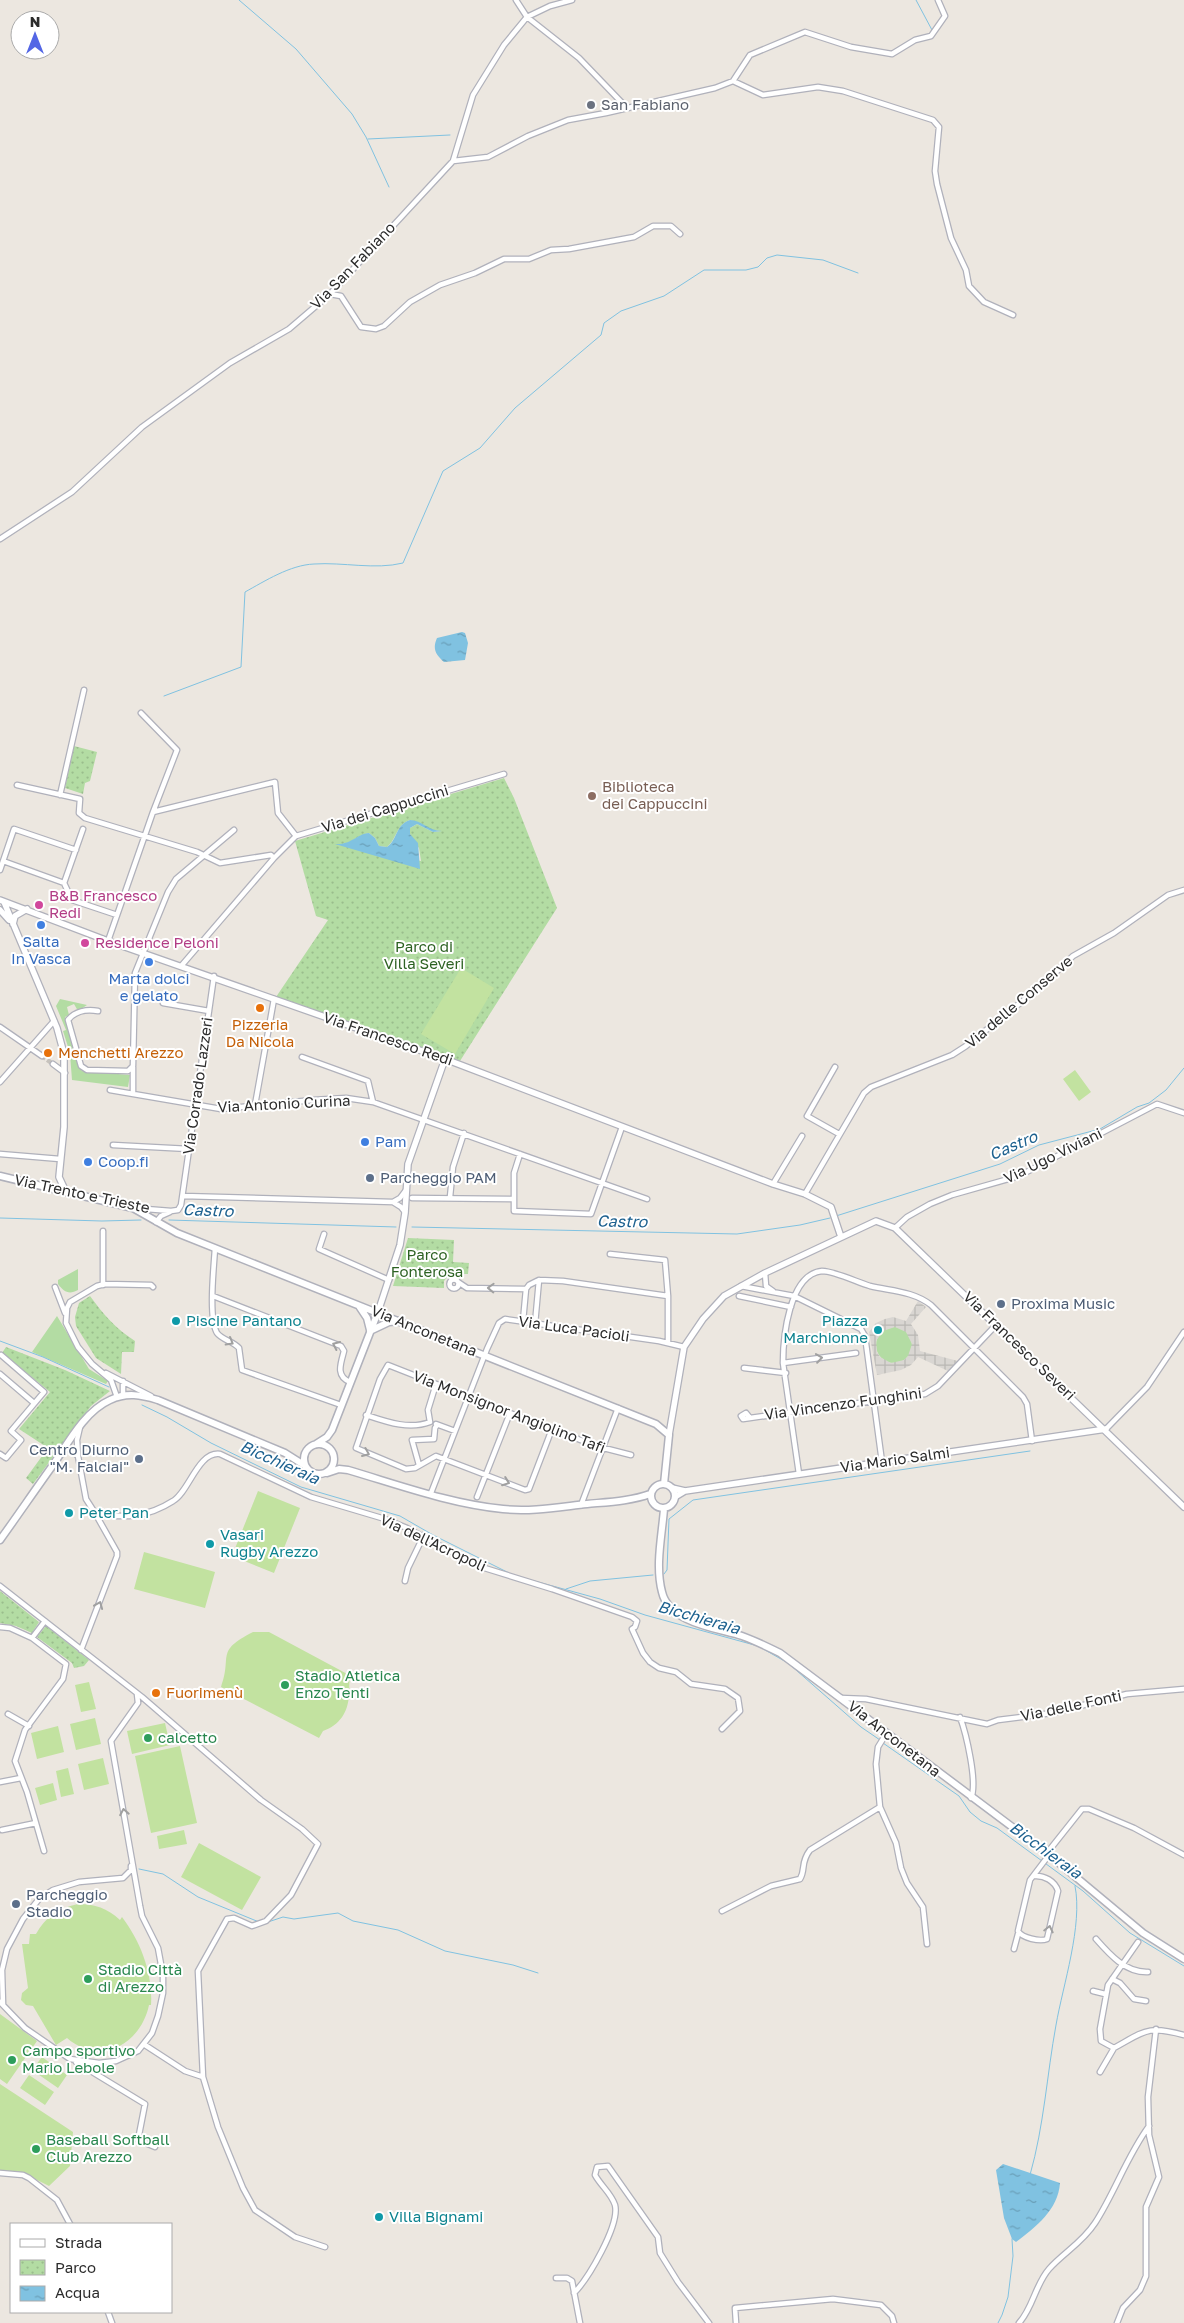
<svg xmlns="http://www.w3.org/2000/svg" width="1184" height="2323" font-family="'Golos Text',sans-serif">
	<defs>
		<pattern id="park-dots" width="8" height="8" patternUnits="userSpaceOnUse" patternTransform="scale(1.25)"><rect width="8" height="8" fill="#b3dca3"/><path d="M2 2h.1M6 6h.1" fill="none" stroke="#9abd8c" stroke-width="1.8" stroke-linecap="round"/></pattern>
		<pattern id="plaza-grid" width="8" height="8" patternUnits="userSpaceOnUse" patternTransform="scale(1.25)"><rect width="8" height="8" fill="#d9d6d2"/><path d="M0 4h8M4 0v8" fill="none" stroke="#bab8b4"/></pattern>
		<pattern id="water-ripples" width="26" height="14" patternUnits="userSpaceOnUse" patternTransform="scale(1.25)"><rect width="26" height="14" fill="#80c2e1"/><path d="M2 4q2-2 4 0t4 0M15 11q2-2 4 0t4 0" fill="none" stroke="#699eb7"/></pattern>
	</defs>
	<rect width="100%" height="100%" fill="#ece7e0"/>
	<path fill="#b3dca3" d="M60 999 87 1005 78 1011 74 1004 67 1007 69 1015 65 1017 75 1049 69 1050 63 1031 66 1030 56 1006Z
		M76 1053 79 1066 82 1071 130 1075 128 1087 72 1080 70 1054Z
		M78 1269V1290C69 1295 64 1292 58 1284V1280Z
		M57 1316 89 1369 108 1381 106 1384 32 1352Z
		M876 1345a18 18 0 1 1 36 0a18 18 0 1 1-36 0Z"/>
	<path fill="url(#park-dots)" fill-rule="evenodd" d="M74 746 97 752 90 781 85 783 83 794 65 788Z
		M504 778 514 798 557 908 460 1061 276 997 328 920 316 916 295 841ZM410 820C421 824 430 831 441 831L433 832 417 824 410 828V834L419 848 421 861 337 844C350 846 357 835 369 833L375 838 379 846 387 847C397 839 396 825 410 820Z
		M408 1238 454 1240 453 1262 469 1263 468 1274H450L444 1281V1288L393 1286Z
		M90 1296C103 1314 116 1329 135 1341L134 1352H122L121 1374 96 1358 76 1326 75 1317 79 1303Z
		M6 1347 65 1370 110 1391 91 1406 33 1484 26 1478 48 1448 19 1429 50 1392 2 1353Z
		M0 1591 39 1622 32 1633 16 1626 0 1623Z
		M46 1626 89 1660 84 1666 74 1668 72 1663 37 1637Z"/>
	<path fill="#c2e2a0" d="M461 968 494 988 455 1054 421 1034Z
		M1075 1070 1091 1092 1079 1101 1063 1079Z
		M258 1491 300 1508 274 1573 232 1556Z
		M144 1552 215 1572 205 1608 134 1589Z
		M253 1632H269L351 1676C348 1684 350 1687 349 1695 348 1712 340 1725 323 1731L319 1738 221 1687C233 1655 214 1652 253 1632Z
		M89 1682 96 1709 81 1712 75 1685Z
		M95 1718 101 1744 76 1750 70 1724Z
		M165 1723 170 1745 132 1754 127 1731Z
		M58 1726 64 1752 37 1759 31 1733Z
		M180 1746 197 1823 151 1833 135 1756Z
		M103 1758 109 1784 84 1790 78 1764Z
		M68 1768 74 1794 61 1797 56 1771Z
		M53 1783 57 1800 40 1805 35 1788Z
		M184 1830 187 1844 159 1849 157 1836Z
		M199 1843 261 1877 242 1910 181 1877Z
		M78 1904C95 1904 107 1908 120 1920L122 1917C141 1942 153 1974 151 2005H149C141 2044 100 2067 67 2038L56 2045 33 2006 26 2005 21 2000 22 1993 28 1988 22 1944H29L30 1934H36C45 1917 59 1908 78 1904Z
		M0 2014 37 2041 7 2084 0 2079Z
		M42 2057 67 2075 58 2088 32 2070Z
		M29 2075 54 2092 45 2105 20 2088Z
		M0 2084 73 2132 70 2166 49 2186 27 2175 0 2171Z"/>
	<path fill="url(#plaza-grid)" fill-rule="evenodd" d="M918 1301 926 1307 911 1324 918 1335 920 1351 958 1361 948 1371 918 1357 911 1365 901 1370 877 1375 869 1332 876 1323 885 1319 893 1317 906 1321ZM895 1327 906 1332 912 1344 908 1356 904 1360 891 1363 880 1357 877 1352 876 1341 883 1331Z"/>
	<path fill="url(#water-ripples)" d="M462 632 465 633 468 643 465 660 444 662C436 655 432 649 437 638Z
		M410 820C422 820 428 831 442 831L433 832 417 824 410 828V834L418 843 420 869 335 844C352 845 356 834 369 833L375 838 379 846 387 847C398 839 395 825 410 820Z
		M1003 2164 1060 2183C1058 2210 1036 2227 1016 2242L1012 2239 1004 2218 996 2170Z"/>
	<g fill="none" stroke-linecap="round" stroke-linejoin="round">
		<path stroke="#80c2e1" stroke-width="1" d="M239 0 296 49 352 114 366 137 389 187
			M916 0 932 30
			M368 139 450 135
			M164 696 241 667 245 592C265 581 290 565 314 564 343 562 375 570 403 563L443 471 480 448 515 408 601 335 604 323 621 311 664 296 704 270H746L758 267 767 258 777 255 823 260 858 273
			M836 1216 1000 1164 1039 1145 1100 1129 1137 1107 1149 1103 1166 1090 1184 1068
			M0 1218 102 1221 141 1220
			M169 1220 396 1227
			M412 1227 737 1234 800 1225 830 1218
			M0 1341 43 1357 109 1387
			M142 1405 167 1417 211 1443 301 1487 400 1516 433 1535 509 1573
			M664 1574 667 1570 669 1519 693 1500 1030 1451
			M527 1579 600 1599 645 1615 758 1646 788 1663 861 1727 880 1740
			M566 1589 590 1581 653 1575
			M883 1743 959 1796 970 1812 981 1821 997 1828 1083 1891 1130 1933 1184 1966
			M139 1869 163 1874 198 1897 259 1922
			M268 1922 283 1917 294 1919 338 1913 353 1921 398 1930 445 1951 513 1965 538 1973
			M1030 2175C1044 2126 1047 2074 1056 2025 1063 1985 1083 1925 1075 1886
			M998 2323 1002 2315 1008 2297 1013 2256 1012 2239"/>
		<path stroke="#c6c2bc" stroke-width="4.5" stroke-dasharray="4.5 2" stroke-linecap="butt" d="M42 1056 53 1064"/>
		<defs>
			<path id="minor" d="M516 0 527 17 579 58 627 108
				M733 81 750 55 805 32 851 47 892 54 915 40 931 36 945 16 938 0
				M453 161 473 95 504 45 527 17 550 6 572 0
				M330 294 341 296 361 327 376 329 384 326 410 302 440 285 475 273 504 259H529L551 250 569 249 634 237 653 226H671L680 234
				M0 539 72 492 142 427 230 363 289 329 330 294 453 161 488 157 528 136 568 120 606 113 715 88 733 81 763 95 818 87 843 91 933 120 939 127 935 171 937 184 951 238 966 270 969 286 984 302 1013 315
				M141 713 177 750 153 812
				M17 785 80 799 79 813 85 818 197 852 220 863 271 855 274 858
				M60 795 84 690
				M3 861 64 883 72 900 117 915
				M0 870 14 829 76 850
				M64 883 83 829
				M108 941 153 812 275 782 278 813 296 836
				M182 965 274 858 296 836 504 774
				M163 1003 209 1011
				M98 1011C87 1009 75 1011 68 1020L81 1066 87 1070 128 1071 133 1066 135 973 168 892 176 879 234 830
				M0 1027 42 1056
				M302 1057 368 1081 373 1102
				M53 1064 65 1073
				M133 1067V1094
				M835 1067 807 1116 839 1134
				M0 1082 54 1021
				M110 1090 221 1109 313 1100 346 1098 373 1102 647 1199
				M255 1105 274 999
				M113 1145 189 1149
				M0 1154 60 1159
				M520 1154 514 1173V1211L591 1214 622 1127
				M773 1184 802 1136
				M805 1194 864 1093 871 1087 952 1055 966 1046 1039 988 1073 956 1114 933 1168 895 1184 890
				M183 1196 393 1202 401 1207 405 1212
				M450 1197 453 1167 464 1133
				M412 1198 513 1199
				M393 1202 400 1198 406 1190
				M134 1208 171 1211 178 1210 181 1205 214 976
				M156 1222 161 1216 170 1212
				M895 1228 907 1217 930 1204 952 1195 1019 1176 1157 1104 1184 1113
				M324 1234 319 1249 389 1280
				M215 1248C214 1266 208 1318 217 1333 222 1340 233 1341 239 1348L242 1370 341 1405
				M610 1254 665 1260 668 1296V1343
				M765 1273 766 1286 773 1291
				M449.5 1284a4.5 4.5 0 1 1 9 0a4.5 4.5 0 1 1-9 0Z
				M458 1282 467 1288 526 1289
				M103 1285V1231
				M741 1286 794 1296 861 1329 865 1336 882 1462
				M55 1287 65 1313
				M213 1296 341 1346 344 1351C341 1363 335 1376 350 1382
				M739 1296 791 1307
				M523 1321 526 1289 529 1285 539 1280 563 1281 668 1296
				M535 1324 539 1280
				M783 1363 856 1353
				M744 1368 786 1373
				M106 1373 151 1396
				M0 1374 34 1403
				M123 1381V1395
				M117 1397 111 1380 92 1364 78 1347 66 1323 67 1308 70 1302 97 1286 105 1284 151 1285 153 1287
				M366 1415C387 1422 409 1430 430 1422L428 1410 436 1384
				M750 1418 743 1419 741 1416 746 1413 750 1418 925 1394 938 1386 997 1324
				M436 1424 455 1431
				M552 1429 529 1489 525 1490 436 1456 415 1468 406 1469 356 1448 380 1379 388 1365 505 1411 510 1413 546 1427 552 1429 596 1446 631 1455
				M1106 1429 1147 1387 1184 1332
				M66 1447 78 1456 86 1499 95 1513C124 1519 148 1517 173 1501 189 1492 198 1451 220 1454L311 1497 385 1519 407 1528 478 1566 552 1589 632 1617 637 1621 635 1627 632 1629 643 1653 650 1662 659 1668 676 1672 691 1684 725 1689 738 1698 740 1711 722 1729
				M0 1454 6 1458 21 1440 11 1431 44 1392 1 1355
				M78 1456 77 1440 80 1427
				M419 1465 412 1440 434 1439 435 1428 437 1425
				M799 1474 783 1363C783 1338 789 1274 822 1271 834 1271 857 1282 870 1286 891 1291 913 1291 931 1305L1023 1397 1027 1404 1032 1441
				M431 1493 487 1349 499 1323 505 1319 659 1341 684 1347
				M477 1497 510 1413
				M581 1505 618 1408
				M405 1581 408 1568 424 1535
				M0 1586 142 1697 261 1800 302 1829 318 1844 291 1895 266 1921 252 1926 234 1918 227 1919 198 1971 203 2077
				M0 1627 10 1628 32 1638 45 1621
				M32 1638 66 1664 63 1679 25 1730 15 1761 27 1792 44 1851
				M81 1650 117 1556V1552L95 1513
				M841 1698 866 1699 987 1724 998 1720 1052 1713 1127 1694 1184 1689
				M8 1714 29 1726
				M960 1717C966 1733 978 1783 971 1798
				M886 1734 878 1747 876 1764 880 1807 896 1843 901 1868 907 1883 923 1907 927 1944
				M0 1782 21 1778
				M2 1830 36 1823
				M1047 1853 1082 1809H1089L1134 1828 1184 1855
				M1034 1876C1044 1875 1055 1881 1058 1891L1047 1939C1040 1942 1022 1938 1018 1931L1030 1880 1049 1855
				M722 1911 771 1886 800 1879C806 1869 800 1863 810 1850L880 1807
				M1096 1939C1110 1955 1126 1973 1148 1972
				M1138 1942 1108 1985 1100 2029 1101 2041 1114 2048C1145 2031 1147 2025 1184 2035
				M1014 1949 1018 1934
				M1112 1979 1120 1983 1134 1999 1146 2001
				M1093 1991 1105 1994
				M0 2002 25 2028 70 2059 99 2063 116 2061 138 2051 152 2033 158 2016 163 1993V1975L158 1948 142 1916 140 1906 111 1741 138 1703 137 1694
				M3 2004 2 1970 7 1949 23 1919 39 1899 53 1890 79 1882 123 1878 131 1870V1866
				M145 2045 185 2071 203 2077 218 2127 243 2188 255 2210 295 2237 325 2247
				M76 2062 145 2104 138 2140 155 2147
				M1100 2072 1114 2048
				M0 2173 23 2175 29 2178 57 2200 70 2224
				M556 2278H567L572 2281 580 2323
				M574 2293C588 2279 620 2225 615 2205 611 2193 601 2186 595 2175L597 2167 608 2166 658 2237 660 2253 678 2282 709 2323
				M108 2312 112 2323
				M736 2323 735 2308 833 2299 881 2305 892 2316 894 2323
				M1019 2323C1033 2308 1035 2285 1049 2269 1063 2253 1082 2243 1095 2223 1115 2192 1127 2156 1149 2126
				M1117 2323 1123 2308 1140 2290 1146 2276V2207L1159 2177 1149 2135 1148 2097 1156 2029"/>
			<path id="tertiary" d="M0 900 108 941 445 1059 773 1184 805 1194 831 1207 841 1237
				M4 902 57 1028 64 1054V1127L59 1177 66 1192
				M0 910 9 920
				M13 924 15 916 27 909
				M378 1312 400 1245 405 1213 408 1164 445 1059
				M669 1435 684 1347 703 1319 724 1296 765 1273 876 1221 895 1228 1184 1507
				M672 1488 685 1491
				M675 1497 685 1491 1106 1429"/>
			<path id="secondary" d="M0 1176 133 1208 177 1233 656 1424 669 1435 664 1484
				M359 1306 367 1318 370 1330
				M370 1331 389 1322 399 1321
				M304 1459a15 15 0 1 1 30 0a15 15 0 1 1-30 0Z
				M316 1444 327 1437 332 1430 378 1312
				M327 1473 339 1469 348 1470C399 1485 451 1504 503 1509 531 1512 559 1507 587 1504 608 1502 631 1501 650 1494
				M651 1496a12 12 0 1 1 24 0a12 12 0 1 1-24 0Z
				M664 1509C662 1535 655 1566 662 1592 669 1623 717 1628 742 1636 756 1641 768 1647 780 1653L1047 1853 1143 1933 1184 1959
				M0 1540C18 1515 35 1490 53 1465 68 1443 85 1411 110 1400 127 1392 141 1395 158 1400L285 1453 304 1465"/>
		</defs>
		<use href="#minor" stroke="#b0b1bb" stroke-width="7"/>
		<use href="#tertiary" stroke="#b0b1bb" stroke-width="8"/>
		<use href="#secondary" stroke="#b0b1bb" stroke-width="9"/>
		<use href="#minor" stroke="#fff" stroke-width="4.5"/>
		<use href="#tertiary" stroke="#fff" stroke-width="5.5"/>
		<use href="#secondary" stroke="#fff" stroke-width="6"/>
	</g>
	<defs><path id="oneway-chevron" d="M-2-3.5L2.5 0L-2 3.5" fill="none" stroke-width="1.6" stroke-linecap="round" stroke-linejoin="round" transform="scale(1.25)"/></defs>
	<g stroke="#a0a0a0">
		<use href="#oneway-chevron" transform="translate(491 1288) rotate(-178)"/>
		<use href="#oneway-chevron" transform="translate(230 1342) rotate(30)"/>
		<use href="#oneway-chevron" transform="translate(336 1345) rotate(-155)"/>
		<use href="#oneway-chevron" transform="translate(819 1358) rotate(-8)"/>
		<use href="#oneway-chevron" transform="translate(366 1453) rotate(23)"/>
		<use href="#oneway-chevron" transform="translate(506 1482) rotate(21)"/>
		<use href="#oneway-chevron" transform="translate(99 1605) rotate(-68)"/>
		<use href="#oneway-chevron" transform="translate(124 1812) rotate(-100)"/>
		<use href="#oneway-chevron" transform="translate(1049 1929) rotate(-77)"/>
	</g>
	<circle fill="#6b7280" stroke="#fff" stroke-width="2" cx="591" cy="105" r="5"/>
	<circle fill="#8d6e63" stroke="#fff" stroke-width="2" cx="592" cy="796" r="5"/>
	<g fill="#d1479c" stroke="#fff" stroke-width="2">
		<circle cx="39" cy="905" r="5"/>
		<circle cx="85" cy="943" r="5"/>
	</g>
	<g fill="#3f7fe0" stroke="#fff" stroke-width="2">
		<circle cx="41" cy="925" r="5"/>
		<circle cx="149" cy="962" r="5"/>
		<circle cx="365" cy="1142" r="5"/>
		<circle cx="88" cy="1162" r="5"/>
	</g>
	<g fill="#e8710a" stroke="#fff" stroke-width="2">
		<circle cx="260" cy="1008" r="5"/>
		<circle cx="48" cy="1053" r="5"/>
		<circle cx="156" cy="1693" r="5"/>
	</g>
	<g fill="#5c6f8a" stroke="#fff" stroke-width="2">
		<circle cx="370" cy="1178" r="5"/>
		<circle cx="1001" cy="1304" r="5"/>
		<circle cx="139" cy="1459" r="5"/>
		<circle cx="16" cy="1904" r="5"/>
	</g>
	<g fill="#0f9aa8" stroke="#fff" stroke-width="2">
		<circle cx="176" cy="1321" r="5"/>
		<circle cx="878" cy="1330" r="5"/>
		<circle cx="69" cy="1513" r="5"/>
		<circle cx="210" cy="1544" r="5"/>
		<circle cx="379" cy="2217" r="5"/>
	</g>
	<g fill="#2e9e5b" stroke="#fff" stroke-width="2">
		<circle cx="285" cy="1685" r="5"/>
		<circle cx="148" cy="1738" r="5"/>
		<circle cx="88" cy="1979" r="5"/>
		<circle cx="12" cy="2060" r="5"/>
		<circle cx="36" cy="2149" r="5"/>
	</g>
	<g text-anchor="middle" stroke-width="4" stroke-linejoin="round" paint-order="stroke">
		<g font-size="15" fill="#5b616d" stroke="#fff" text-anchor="start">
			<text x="601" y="110">San Fabiano</text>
		</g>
		<g font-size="15" fill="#2c2c2c" stroke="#fff">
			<text transform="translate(353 266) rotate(-46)" y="5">Via San Fabiano</text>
			<text transform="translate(385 809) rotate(-17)" y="5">Via dei Cappuccini</text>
			<text transform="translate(1019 1002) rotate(-40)" y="5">Via delle Conserve</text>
			<text transform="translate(388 1039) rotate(19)" y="5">Via Francesco Redi</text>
			<text transform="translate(198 1086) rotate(-82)" y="5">Via Corrado Lazzeri</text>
			<text transform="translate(284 1104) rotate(-3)" y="5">Via Antonio Curina</text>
			<text transform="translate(1053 1156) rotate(-26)" y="5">Via Ugo Viviani</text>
			<text transform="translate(82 1194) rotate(12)" y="5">Via Trento e Trieste</text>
			<text transform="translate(574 1329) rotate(8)" y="5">Via Luca Pacioli</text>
			<text transform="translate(424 1331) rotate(22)" y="5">Via Anconetana</text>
			<text transform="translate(1019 1346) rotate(44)" y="5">Via Francesco Severi</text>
			<text transform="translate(843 1404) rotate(-8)" y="5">Via Vincenzo Funghini</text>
			<text transform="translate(509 1412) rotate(21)" y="5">Via Monsignor Angiolino Tafi</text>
			<text transform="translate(895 1460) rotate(-8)" y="5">Via Mario Salmi</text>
			<text transform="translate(433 1543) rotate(25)" y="5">Via dell'Acropoli</text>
			<text transform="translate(1071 1706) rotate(-12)" y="5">Via delle Fonti</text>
			<text transform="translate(894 1739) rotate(38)" y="5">Via Anconetana</text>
		</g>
		<g font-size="15" fill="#785e54" stroke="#fff" text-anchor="start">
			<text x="602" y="792">Biblioteca<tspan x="602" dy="17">dei Cappuccini</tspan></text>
		</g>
		<g font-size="15" fill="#b23c85" stroke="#fff" text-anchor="start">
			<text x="49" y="901">B&amp;B Francesco<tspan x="49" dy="17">Redi</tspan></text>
			<text x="95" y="948">Residence Peloni</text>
		</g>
		<g font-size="15" fill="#366cbe" stroke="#fff">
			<text x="41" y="947">Salta<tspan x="41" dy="17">In Vasca</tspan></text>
			<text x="149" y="984">Marta dolci<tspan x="149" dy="17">e gelato</tspan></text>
			<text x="375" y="1147" text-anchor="start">Pam</text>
			<text x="98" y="1167" text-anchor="start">Coop.fi</text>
		</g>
		<g font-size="15" fill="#2d6223" stroke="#fff">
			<text x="424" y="952">Parco di<tspan x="424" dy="17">Villa Severi</tspan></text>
			<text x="427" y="1260">Parco<tspan x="427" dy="17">Fonterosa</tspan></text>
		</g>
		<g font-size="15" fill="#c56008" stroke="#fff" text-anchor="start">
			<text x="260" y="1030" text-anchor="middle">Pizzeria<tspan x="260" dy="17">Da Nicola</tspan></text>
			<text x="58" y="1058">Menchetti Arezzo</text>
			<text x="166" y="1698">Fuorimenù</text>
		</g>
		<g font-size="15" fill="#4e5e75" stroke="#fff" text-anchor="start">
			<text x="380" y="1183">Parcheggio PAM</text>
			<text x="1011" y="1309">Proxima Music</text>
			<text x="129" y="1455" text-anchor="end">Centro Diurno<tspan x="129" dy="17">"M. Falciai"</tspan></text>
			<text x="26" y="1900">Parcheggio<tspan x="26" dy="17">Stadio</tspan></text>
		</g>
		<g font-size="15" fill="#0d838f" stroke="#fff" text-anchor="start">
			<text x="186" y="1326">Piscine Pantano</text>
			<text x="868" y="1326" text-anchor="end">Piazza<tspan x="868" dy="17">Marchionne</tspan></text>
			<text x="79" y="1518">Peter Pan</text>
			<text x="220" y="1540">Vasari<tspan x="220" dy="17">Rugby Arezzo</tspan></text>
			<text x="389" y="2222">Villa Bignami</text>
		</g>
		<g font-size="15" fill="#27864d" stroke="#fff" text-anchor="start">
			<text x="295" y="1681">Stadio Atletica<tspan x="295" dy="17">Enzo Tenti</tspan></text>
			<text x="158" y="1743">calcetto</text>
			<text x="98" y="1975">Stadio Città<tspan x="98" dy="17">di Arezzo</tspan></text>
			<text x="22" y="2056">Campo sportivo<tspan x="22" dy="17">Mario Lebole</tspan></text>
			<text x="46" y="2145">Baseball Softball<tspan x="46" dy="17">Club Arezzo</tspan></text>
		</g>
		<g font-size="16" font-style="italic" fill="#1d618f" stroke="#fff">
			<text transform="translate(1013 1145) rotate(-23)" y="6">Castro</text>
			<text transform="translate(208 1210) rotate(2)" y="6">Castro</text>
			<text transform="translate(622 1221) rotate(1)" y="6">Castro</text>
			<text transform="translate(280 1462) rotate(24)" y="6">Bicchieraia</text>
			<text transform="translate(699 1617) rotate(16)" y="6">Bicchieraia</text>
			<text transform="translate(1046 1850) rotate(36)" y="6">Bicchieraia</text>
		</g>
	</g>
	<rect x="10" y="2223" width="162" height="90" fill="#ffffff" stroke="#ababab"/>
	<rect x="20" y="2239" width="25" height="8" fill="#ffffff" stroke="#ababab"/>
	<text x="55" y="2248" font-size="15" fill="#2c2c2c">Strada</text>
	<rect x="20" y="2260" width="25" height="15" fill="url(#park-dots)" stroke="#ababab"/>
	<text x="55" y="2273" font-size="15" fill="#2c2c2c">Parco</text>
	<rect x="20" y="2286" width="25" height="15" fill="url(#water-ripples)" stroke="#ababab"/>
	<text x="55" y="2298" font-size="15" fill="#2c2c2c">Acqua</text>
	<g transform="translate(35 35)"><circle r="24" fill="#ffffff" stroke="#ababab"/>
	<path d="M0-4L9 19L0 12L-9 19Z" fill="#5366e5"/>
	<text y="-8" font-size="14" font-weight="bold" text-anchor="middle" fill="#2c2c2c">N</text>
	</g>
</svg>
